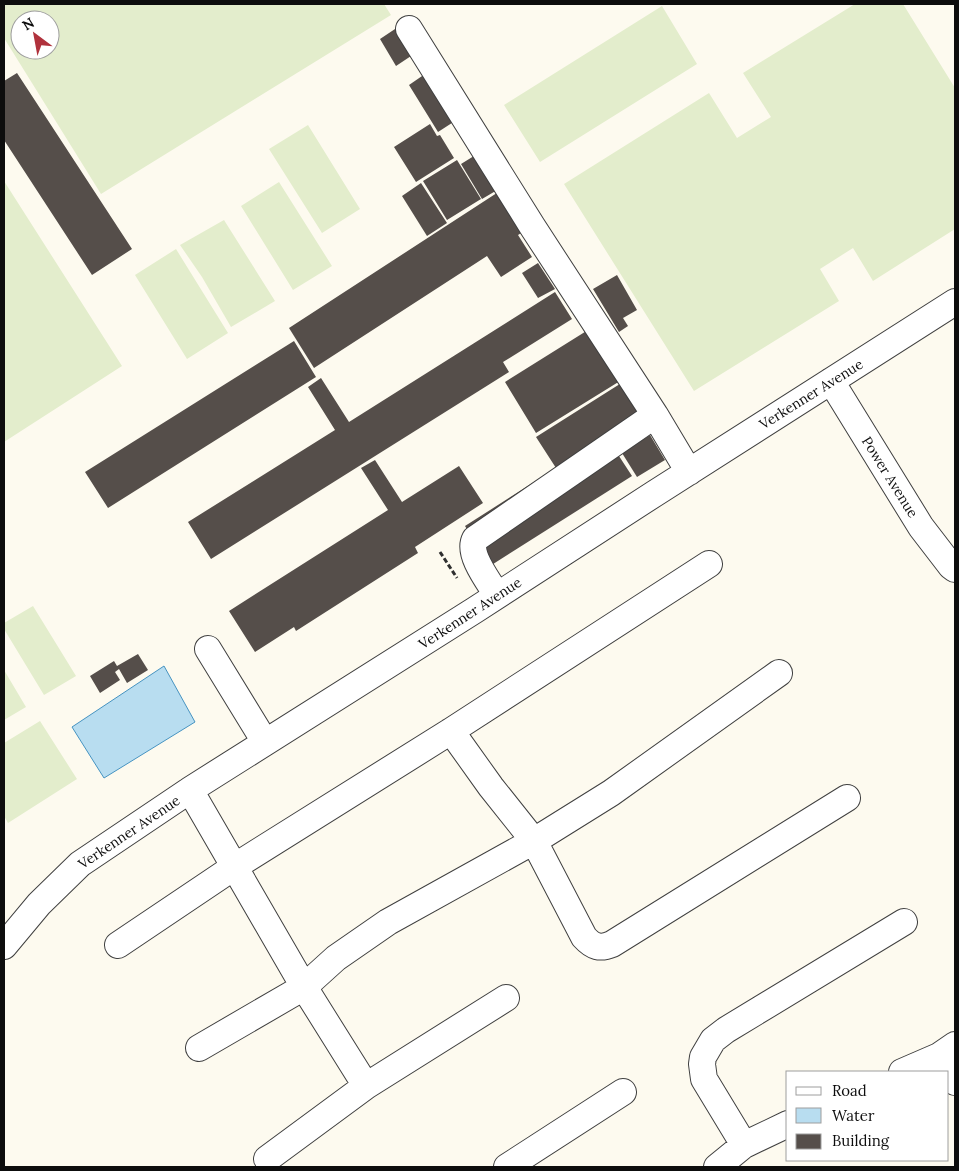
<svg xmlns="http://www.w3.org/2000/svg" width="959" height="1171" font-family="Lora,serif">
	<rect width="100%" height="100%" fill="#fdfaef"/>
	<path fill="#e3edcc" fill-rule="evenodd" d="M4 4H384L391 15 101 194 4 38ZM20 20H50V50H20Z
		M855 4H903L955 88V229L873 281 853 248 820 269 839 301 694 391 564 184 709 93 737 138 771 117 743 73Z
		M662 6 697 64 540 162 504 105Z
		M308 125 360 209 322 233 269 149Z
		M4 181 122 366 4 442Z
		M279 182 332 266 293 290 241 206Z
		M224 220 275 301 231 327 202 277 180 245Z
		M176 249 228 333 187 359 135 275Z
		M33 606 76 676 44 695 4 629V623Z
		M4 670 26 707 4 720Z
		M40 721 77 779 8 823 4 816V743Z"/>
	<path fill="#b8ddf0" stroke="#4693c1" d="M164 666 195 722 104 778 72 727Z"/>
	<path fill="#554e4a" d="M395 29 411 56 396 66 380 39Z
		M17 73 132 249 92 275 4 140V81Z
		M425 74 455 121 438 132 409 85Z
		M430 124 437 136 440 135 454 158 416 182 394 147Z
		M482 151 504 186 482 199 461 164Z
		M457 160 481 199 447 220 423 181Z
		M421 183 447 223 427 236 402 196Z
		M503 189 529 228 518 235 532 257 501 277 487 256 314 368 289 328Z
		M538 263 555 289 538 298 522 273Z
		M617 275 637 310 623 318 628 326 619 332 593 289Z
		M555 292 572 319 503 362 509 372 211 559 188 522 335 430 308 387 321 378 349 422Z
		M588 330 620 381 536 433 505 382Z
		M294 341 316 377 108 508 85 472Z
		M623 382 653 430 617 453 632 476 490 566 465 526 556 468 536 437Z
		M650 435 665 460 637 477 622 453Z
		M375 460 402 502 459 466 483 503 415 547 418 553 296 631 294 627 255 652 229 611 388 510 361 468Z
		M138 654 148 670 127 683 119 669 115 672 120 680 100 693 90 676 114 661 117 666Z"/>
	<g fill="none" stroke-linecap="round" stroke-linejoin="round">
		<defs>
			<path id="minor" d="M409 29 532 226 655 415 689 472
				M831 381 921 527 951 566 955 569
				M497 595C489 582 467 554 475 539L655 415
				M208 649 265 742
				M451 731 491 787 534 841 584 937C593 947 600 949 612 944L847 798
				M190 790 304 987 366 1086
				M118 945 234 867 451 731 709 564
				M4 946 39 904 80 864 190 790 475 610 654 494 955 302
				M199 1048 304 987 336 958 388 922 534 841 611 793 779 673
				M939 1056 955 1082
				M902 1072 939 1056 955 1045
				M744 1145 704 1079 702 1064 703 1057 713 1040 726 1030 904 922
				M267 1159 366 1086 506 998
				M507 1167 623 1092
				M717 1167 744 1145 788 1124"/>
		</defs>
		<use href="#minor" stroke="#404040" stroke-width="28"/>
		<path stroke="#2f2f2f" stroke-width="3" stroke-dasharray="5 2.5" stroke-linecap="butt" d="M440 552 457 578"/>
		<use href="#minor" stroke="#fff" stroke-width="26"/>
	</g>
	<g text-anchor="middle" stroke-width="5" stroke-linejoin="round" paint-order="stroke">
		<g font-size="14" fill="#0d0d0d" stroke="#fff">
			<text transform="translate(811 394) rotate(-32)" y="5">Verkenner Avenue</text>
			<text transform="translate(890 477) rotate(58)" y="5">Power Avenue</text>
			<text transform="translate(470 613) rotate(-33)" y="5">Verkenner Avenue</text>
			<text transform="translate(129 832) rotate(-34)" y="5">Verkenner Avenue</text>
		</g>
	</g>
	<rect width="959" height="1171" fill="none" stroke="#0d0d0d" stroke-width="10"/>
	<rect x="786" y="1071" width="162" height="90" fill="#ffffff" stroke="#9e9e9e"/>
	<rect x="796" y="1087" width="25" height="8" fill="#ffffff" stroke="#9e9e9e"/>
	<text x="832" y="1096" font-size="15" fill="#0d0d0d">Road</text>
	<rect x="796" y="1108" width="25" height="15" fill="#b8ddf0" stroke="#9e9e9e"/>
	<text x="832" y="1121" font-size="15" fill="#0d0d0d">Water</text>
	<rect x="796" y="1134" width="25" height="15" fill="#554e4a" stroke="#9e9e9e"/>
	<text x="832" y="1146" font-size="15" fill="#0d0d0d">Building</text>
	<g transform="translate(35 35) rotate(328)"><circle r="24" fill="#ffffff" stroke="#9e9e9e"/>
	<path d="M0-4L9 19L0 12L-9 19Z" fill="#b0323c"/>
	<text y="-8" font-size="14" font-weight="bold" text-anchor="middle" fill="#0d0d0d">N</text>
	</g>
</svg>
